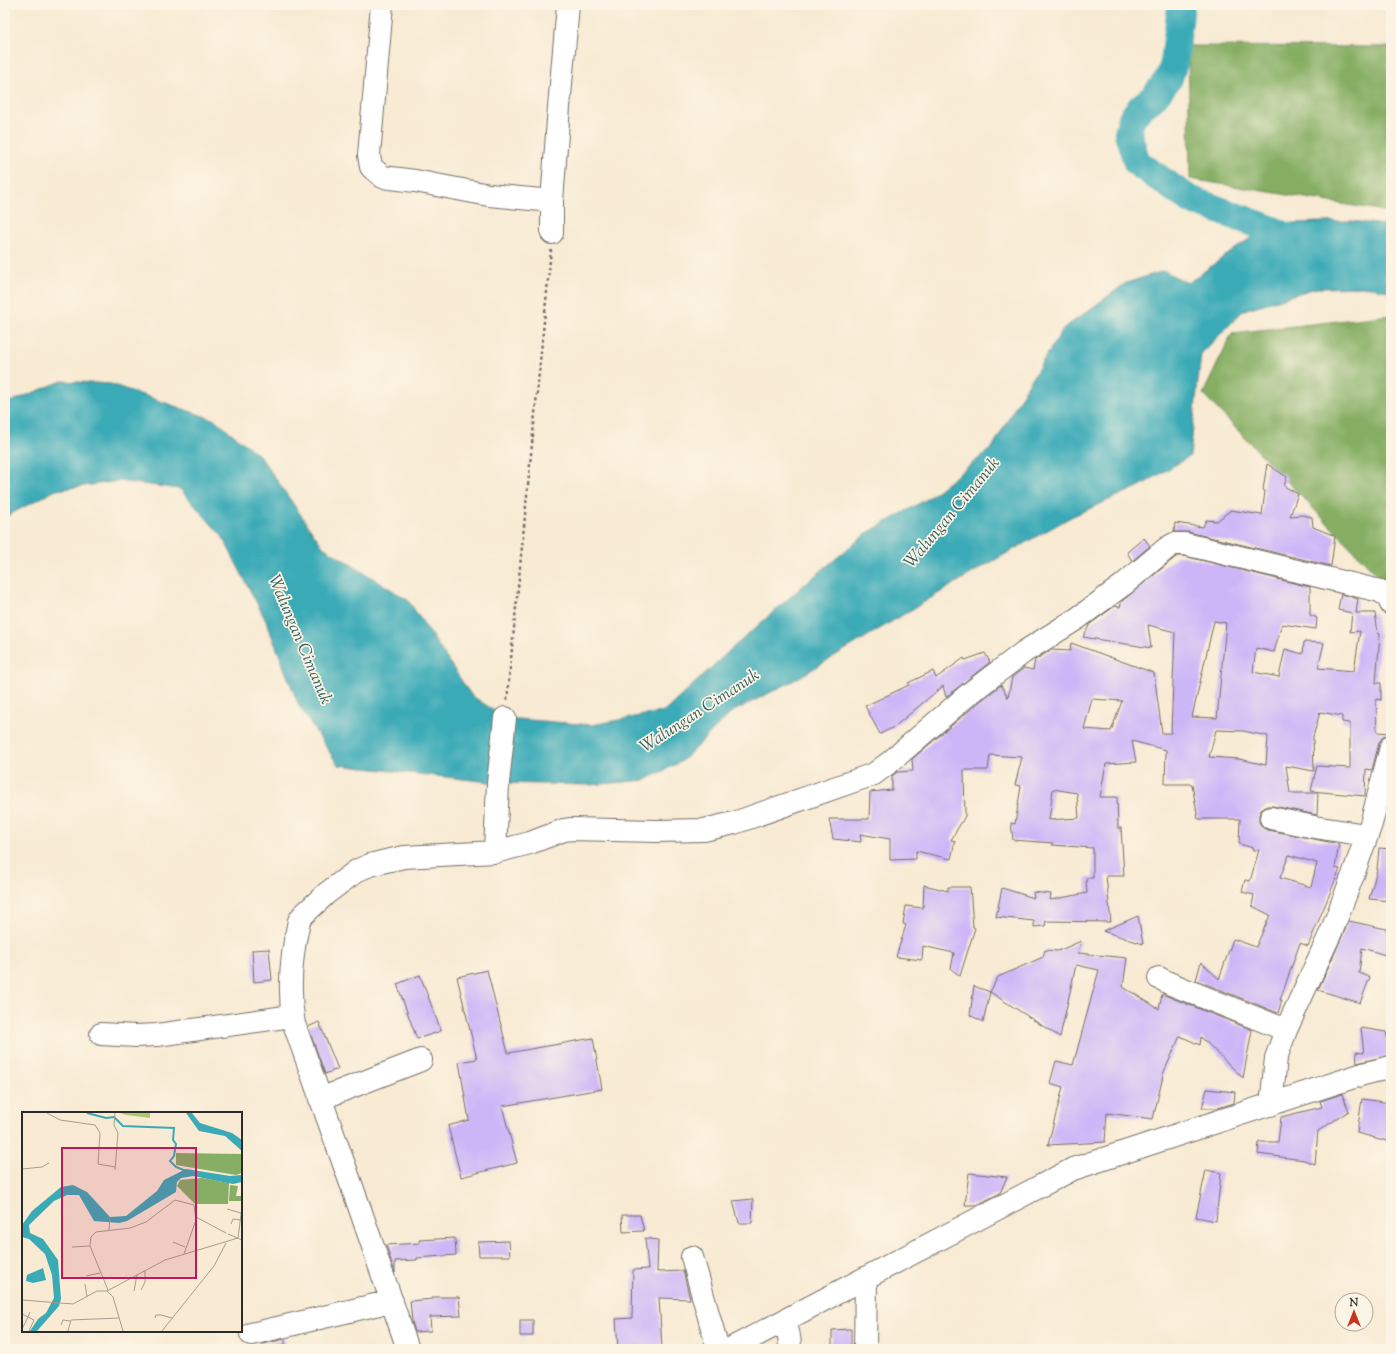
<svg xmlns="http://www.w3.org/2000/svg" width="1396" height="1354" font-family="'Sorts Mill Goudy',serif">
	<rect width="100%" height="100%" fill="#fcf5e5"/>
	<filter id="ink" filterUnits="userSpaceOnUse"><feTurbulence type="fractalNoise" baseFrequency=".025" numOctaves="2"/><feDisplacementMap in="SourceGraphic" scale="8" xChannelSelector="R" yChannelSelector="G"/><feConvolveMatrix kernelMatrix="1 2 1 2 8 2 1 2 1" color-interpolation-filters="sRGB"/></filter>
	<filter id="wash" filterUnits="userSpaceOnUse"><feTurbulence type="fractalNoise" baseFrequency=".012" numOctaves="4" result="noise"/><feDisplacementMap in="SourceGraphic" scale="16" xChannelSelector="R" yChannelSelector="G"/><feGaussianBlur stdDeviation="0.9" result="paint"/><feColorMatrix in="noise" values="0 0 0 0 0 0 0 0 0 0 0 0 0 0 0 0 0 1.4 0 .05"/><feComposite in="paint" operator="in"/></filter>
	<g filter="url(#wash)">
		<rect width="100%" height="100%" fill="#f8ead3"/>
		<path fill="#86ae64" stroke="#586c48" d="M1188 46 1391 47V212L1190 179Z
			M1391 315V584H1386L1203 394 1232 333Z"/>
		<path fill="#3aaab7" stroke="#326a71" d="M1352 221 1391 226V292L1369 287 1316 288 1244 310 1201 354 1190 456 1140 486 1071 517 979 569 793 681 732 712 682 761 646 780 590 785 498 783 338 765 299 706 266 621 222 536 180 489 119 481 56 490 5 517V404L62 381 111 384 215 420 260 456 323 547 408 600 471 695 505 718 592 725 665 711 728 652 805 584 867 533 927 499 992 448 1026 388 1063 329 1126 283 1164 271 1188 283 1249 239 1293 223Z"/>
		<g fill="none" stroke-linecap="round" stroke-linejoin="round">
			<path stroke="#3aaab7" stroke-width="28" d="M1181 5 1174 63 1169 78 1153 98 1141 107 1132 118 1128 133 1137 163 1189 199 1273 230 1308 246"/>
		</g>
		<g id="blocks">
			<path fill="#cdb6f8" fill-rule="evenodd" d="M1267 464 1287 477 1284 486 1298 494 1290 516 1303 515 1312 517 1313 527 1335 536 1331 566 1188 532H1174L1175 523 1203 527 1206 520 1217 521 1231 510 1262 515 1265 491 1263 490Z
				M1144 538 1150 546 1132 561 1127 552Z
				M1177 556H1184L1310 587V615L1317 618 1316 629 1282 624 1274 652 1256 648 1253 672 1279 677 1285 649 1303 654 1304 642 1324 643 1318 668 1354 671 1360 631 1350 632 1352 613 1338 610 1341 594 1358 599 1356 613H1375L1378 633 1380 634 1376 683H1381V700L1376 699 1377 732 1391 733V735H1387L1382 738 1379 743 1372 770 1366 769 1365 796 1311 791 1317 766 1350 768V723L1342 722V716L1320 712 1313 737 1314 771 1286 766 1290 793H1318L1317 815 1273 806H1267L1261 810 1259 815V822L1263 828 1268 830 1339 844 1335 868 1340 869 1308 946 1300 943 1280 1000H1282L1278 1013 1196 980 1201 962 1219 979 1233 939 1256 947 1270 915 1252 906 1254 895 1242 892 1245 880 1250 881 1259 850H1252L1253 848 1239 844 1240 819H1198L1192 784H1165L1166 750 1132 741 1136 762 1106 764 1100 797H1117L1118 828H1121L1124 876H1106L1111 922 1046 921 1045 926 1034 927V921L996 917 1002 888 1034 898 1033 892 1051 894 1050 900 1087 893 1086 878H1093V848L1052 845 1053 843 1013 840 1011 823 1015 824 1021 786 1015 785 1022 757 990 755 988 770H964L965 816 951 840 955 841 951 859 916 851V859L890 860V839L860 834 861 842 833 839 829 819H869L870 792 892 790V776L897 772 913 771 912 759 978 703 1001 685 1008 698 1012 677 1024 668 1033 670 1035 660 1051 650 1070 651 1071 643 1154 673 1162 733H1171L1175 632 1148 625 1151 648 1083 637 1090 624 1115 606 1120 607 1122 601ZM1214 621 1226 623 1217 718 1192 717ZM1092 699 1122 701 1111 731 1084 729ZM1216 730 1243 731 1268 736 1266 765 1239 759 1209 757ZM1053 789 1077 793 1079 818 1049 820ZM1289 855 1317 863 1311 887 1280 878Z
				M985 653 990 662 946 697 943 686 894 727 880 734 865 706 909 685 908 683 933 671 936 678 964 658 965 660Z
				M1379 848 1391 849V901L1369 899 1377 870Z
				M924 885 948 891V887H970L973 927 975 928 960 976 951 969 954 953 923 946 922 960 896 957 906 925 903 924 906 906 923 908Z
				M1138 916 1143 944 1103 931Z
				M1349 921 1391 930 1389 956 1362 948 1359 973 1370 977 1360 1003 1318 990Z
				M1081 941 1078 953 1127 958 1123 987 1159 1009 1162 994 1252 1030 1243 1078 1201 1037 1200 1045 1180 1036 1164 1072 1153 1119 1107 1113 1105 1142 1048 1145 1063 1087 1050 1083 1056 1061 1073 1065 1099 970 1076 965 1060 1037 990 992 998 977 1043 957 1045 950 1058 951Z
				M269 949 272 980 254 982 252 950Z
				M487 970 508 1053 593 1038 602 1089 502 1106 517 1163 461 1177 448 1126 469 1120 459 1062 477 1059 457 977Z
				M420 975 441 1031 417 1039 397 984Z
				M974 986 990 992 983 1022 970 1015Z
				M319 1022 338 1069 325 1074 308 1027Z
				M1361 1028 1386 1032 1391 1055 1357 1063 1356 1052 1364 1053Z
				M1207 1089 1235 1092 1234 1103 1218 1108H1202Z
				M1342 1094 1349 1111 1318 1131 1315 1164 1304 1160 1258 1154 1259 1142H1278L1281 1117 1322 1107 1320 1101Z
				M1362 1099 1391 1103V1142L1357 1133Z
				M1206 1170 1221 1173 1216 1221 1196 1217Z
				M969 1173 1007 1177 1000 1193 977 1205H965Z
				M753 1199 752 1223H739L733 1201Z
				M622 1215H640L644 1231 623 1232Z
				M455 1238 456 1255 417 1258V1260L395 1261V1273L386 1245 420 1243 419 1240Z
				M645 1238 658 1240 657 1272 683 1271 690 1299 659 1298 662 1348 618 1349 616 1319 632 1318 633 1270 648 1269Z
				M509 1241 510 1256H479L478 1242Z
				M433 1297H459L461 1316 430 1317 431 1331 415 1332 412 1321 410 1301 433 1299Z
				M520 1320H533V1336H520Z
				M851 1329V1349H832V1330Z
				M285 1339V1349H263V1344Z"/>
		</g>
	</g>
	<g filter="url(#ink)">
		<use href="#blocks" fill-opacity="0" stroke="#736e66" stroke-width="1"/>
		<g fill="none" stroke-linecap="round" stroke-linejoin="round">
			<defs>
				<path id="minor" d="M382 5 369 155 371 167 383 177 415 181 489 195 552 201
					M552 233V201L559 107 568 5
					M1271 818 1314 827 1366 835
					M495 852 498 783 505 718
					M1159 978 1171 984 1286 1030
					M101 1034 136 1036 157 1035 292 1016
					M320 1099 421 1060
					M1271 1105 1276 1058 1286 1030 1332 930 1353 875 1371 824 1391 747
					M692 1257 718 1349
					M784 1321C789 1330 790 1339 790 1349
					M251 1334 392 1301
					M408 1349 360 1209 294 1024C288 990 291 955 299 921L303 915 327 893 347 878 358 870 370 865 386 861 404 857 495 852 530 843 564 830 572 829 656 831 704 830 734 823 874 774 890 762 970 693 1024 652 1078 618 1123 585 1167 548 1174 544H1185L1380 591 1388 597 1391 604
					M730 1349 1073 1169 1363 1074 1391 1067
					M865 1349 866 1279"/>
			</defs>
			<use href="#minor" stroke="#736e66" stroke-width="24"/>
			<path stroke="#736e66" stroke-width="2.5" stroke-dasharray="3 3" stroke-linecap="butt" d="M507 700 551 250"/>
			<use href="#minor" stroke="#fff" stroke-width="22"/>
		</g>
	</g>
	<g text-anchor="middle" stroke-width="3.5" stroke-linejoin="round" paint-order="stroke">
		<g font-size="17" font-style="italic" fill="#315e63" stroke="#fcf5e5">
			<text transform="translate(951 512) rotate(-50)" y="6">Walungan Cimanuk</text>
			<text transform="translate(301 639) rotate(67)" y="6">Walungan Cimanuk</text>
			<text transform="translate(699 710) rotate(-33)" y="6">Walungan Cimanuk</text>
		</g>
	</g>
	<g transform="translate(22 1112)">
		<rect width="220" height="220" fill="#f8ead3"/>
		<path d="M98 1H128V6L104 3Z" fill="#a9ca72"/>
		<path d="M154 41 220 42V61L214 63 154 53ZM180 66 207 71 206 92H173L155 74 158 68ZM208 73 216 74 214 84H219V89H207Z" fill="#86ae64"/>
		<path d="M164 1H170L178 11 210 21 220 28V39L203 24 177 19ZM164 57 208 64 220 63V70L211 72 171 64 159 66 155 70 154 80 105 109 97 111 72 109 57 83H45L32 89 7 113 8 121 21 127 36 148 39 187 37 194 15 219H8L16 207 24 201 32 186 30 163 23 142 7 127 0 125V113L10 99 39 75 51 73 65 80 88 105 104 104 135 79 142 68ZM21 156 24 168 11 171 4 169 5 163Z" fill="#3aaab7"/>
		<path fill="none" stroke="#3aaab7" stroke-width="2" d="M65 1 84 6 92 5 101 14 152 16 151 28 154 32 152 44 148 49 154 55 164 59"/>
		<path fill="none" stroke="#a69e90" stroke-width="1" d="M25 1 38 8 73 13 78 21 76 52 93 55M93 1 92 13 96 21 93 58M0 57 20 55 27 51M205 97 219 101M174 105 204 121M209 112 211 107 219 108M87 118 88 105M206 122 220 128M216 126 220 95M151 130 163 135M50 135 68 134M64 164 78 161M63 172 65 185M86 178 68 134 69 125 74 120 108 116 124 110 153 88 172 93 174 108 162 142M119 178 123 170V159M85 179 143 148 216 126M112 179 115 163M0 188 51 192 75 179H85L91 185 101 219M0 202 6 205 0 217M133 206 134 203H139L150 206M39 213 41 208 48 209M7 219 12 208 6 205 8 200M46 219 49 208 97 206M140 219 192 154 204 131"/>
		<path fill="#c2185b" fill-opacity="0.15" stroke="#c2185b" stroke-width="2" d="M40 36H174V166H40Z"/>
		<rect width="220" height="220" fill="none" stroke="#2b2b2b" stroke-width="2"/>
	</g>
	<rect width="1396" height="1354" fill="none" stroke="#fcf5e5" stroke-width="20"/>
	<g transform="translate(1354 1312)"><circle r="19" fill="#fcf5e5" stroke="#a8a49b"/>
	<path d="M0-3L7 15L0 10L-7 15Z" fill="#c8321e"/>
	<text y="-6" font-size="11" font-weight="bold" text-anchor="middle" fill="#2b2b2b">N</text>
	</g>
</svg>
